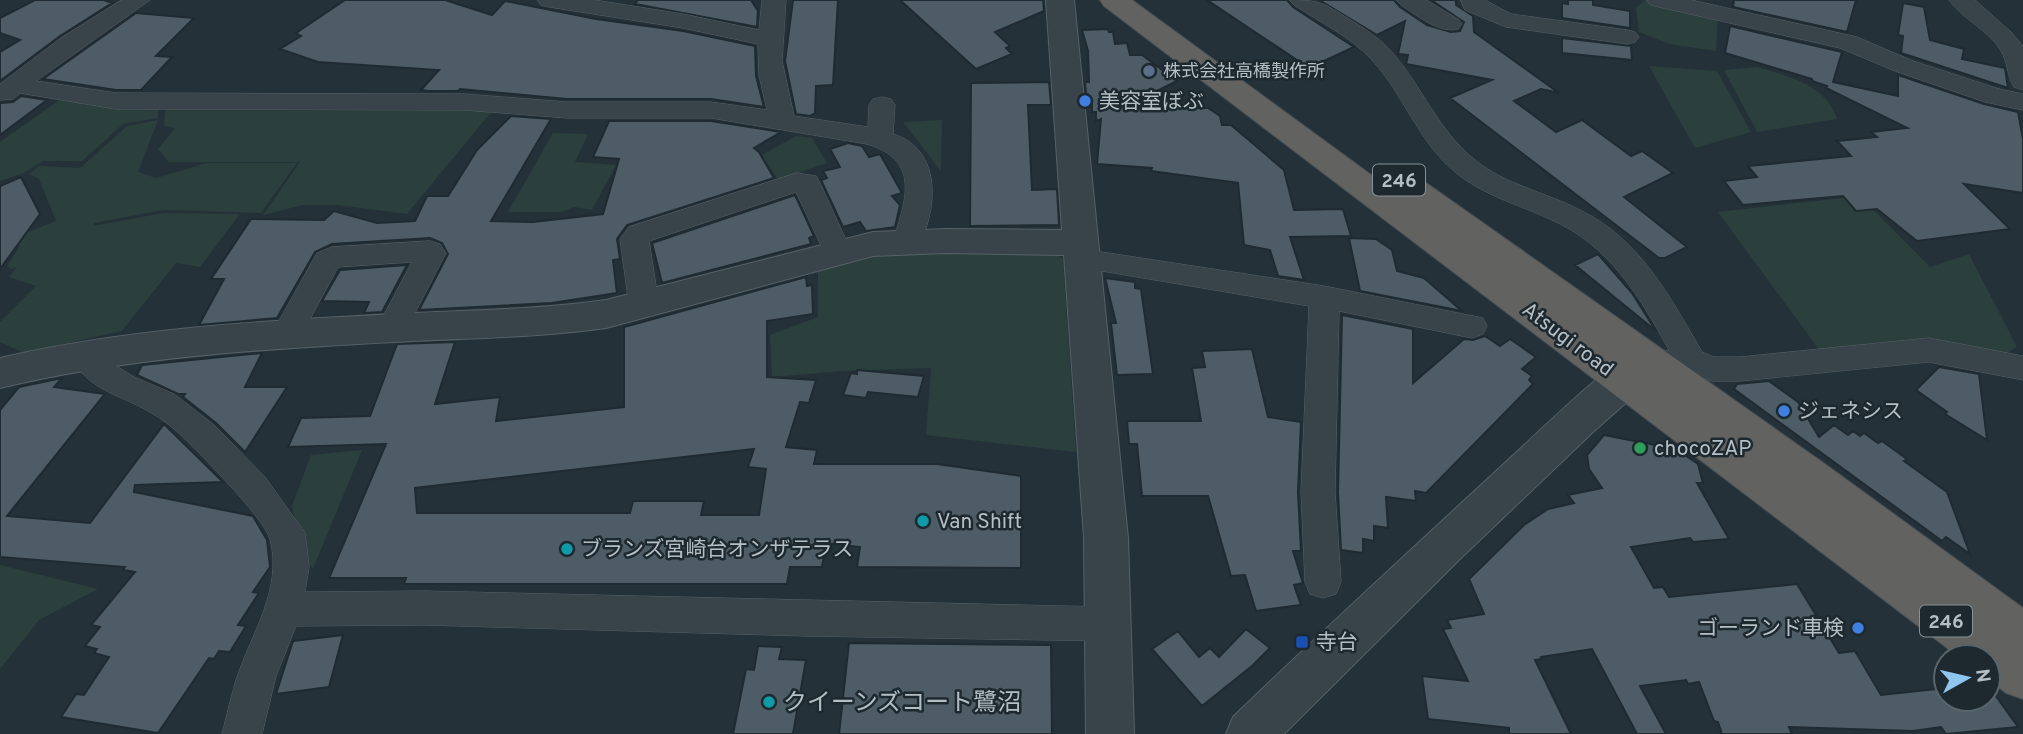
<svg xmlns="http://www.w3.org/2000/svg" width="2023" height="734" font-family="Overpass,'Noto Sans JP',sans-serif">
	<rect width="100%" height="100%" fill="#253139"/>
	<path fill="#2b3f3c" d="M1645 0 1718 15 1716 51 1669 44 1639 32 1636 8Z
		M1649 66 1717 71 1751 132 1695 148Z
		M1757 67C1788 76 1827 85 1837 119L1757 132 1724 70Z
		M65 96 158 105V118L123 124 82 161H43L24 173 0 181V142Z
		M166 101 437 106 492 111 407 214 338 205H303L263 215 300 162H169L158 149 175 128 164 126Z
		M158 120 138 172 156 178 207 163H297L261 213 163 210 94 223 93 226 163 213 240 214 200 267 176 263 122 331 24 353 0 342V322L36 286 9 277 17 267 12 269 7 266 20 246 0 243 56 221 39 179 29 174 39 166 80 168 127 126Z
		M942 120 941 171 903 122Z
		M553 133 588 134 575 162 616 165 592 210 574 207 561 212H508Z
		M796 136 812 138 827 163 778 180 762 155Z
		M1860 196 1930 267 1969 254 2017 347 2003 355H1823L1718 212Z
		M893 252 1055 253 1063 259 1076 452 926 435 931 368 843 371 772 377 770 335 818 317V272L846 259Z
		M362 450 313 569 303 558 292 506 311 455Z
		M0 565 98 589 39 620 0 669Z"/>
	<path fill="#4e5c65" stroke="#1f2a31" stroke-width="2" fill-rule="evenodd" d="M35 0H104L112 3 60 36 0 81V52L20 40 0 33V18Z
		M345 0H445L492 15 505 1 596 19 683 31 755 46 756 76 764 107 711 99H567L460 89 458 91H429L421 90 439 70 318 62 280 49 301 36 296 33Z
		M638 0H751L758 11 757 27 635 4Z
		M793 0H838L833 85 816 86 815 113 810 116 796 114 785 61Z
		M900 0H1043L1044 11 995 32 1010 46 1006 48 1012 54 976 69Z
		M1207 0H1287L1293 7 1354 47 1309 68Z
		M1319 0H1394L1400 7 1427 25 1451 32 1460 31 1464 22 1431 0H1456V5L1473 16 1474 32 1559 93 1541 89 1514 101 1556 132 1582 120 1631 156 1642 151 1673 173 1624 197 1687 247 1665 258H1659L1450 98 1492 80 1406 64 1408 55 1398 54 1405 21 1377 35Z
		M1568 0H1593V5L1630 11V28L1562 18V3L1568 4Z
		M1734 0H1856L1847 32 1733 7Z
		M1903 3 1924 7 1930 40 1964 49 1962 59 2005 68 2008 88 1901 53 1903 36 1898 35Z
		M136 13 194 18 156 56 172 57 141 90H116L43 79Z
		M1730 26 1842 52 1833 82 1898 96V75L1984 104 2018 112 2023 139V193L1964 184 2010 229 1917 241 1877 209 1856 211 1843 196 1743 205 1724 181 1757 177 1748 166 1851 156 1837 141 1877 137 1871 132 1907 128 1826 88 1827 86 1812 81V79L1725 53Z
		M1108 29 1109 32H1113L1115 44 1127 43 1130 55H1142L1177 81 1123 108H1208L1220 116 1222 125H1231L1284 170 1294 210 1343 209 1351 236 1290 237 1304 280 1278 276 1270 250 1244 245 1238 183 1151 171 1152 168 1097 164 1101 119 1096 121V112H1092V104H1087L1085 82H1089L1088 51 1082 30Z
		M1562 38 1631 46 1632 60 1562 53Z
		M1049 82 1051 105H1028L1032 190 1057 189 1059 225 970 226 971 83Z
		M21 96 47 100 0 135V103L13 102Z
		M511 116 551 119 491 221 533 222 603 214 619 159 593 157 609 121H711L781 132 754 148 759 152 774 178 627 225 617 239 620 259 613 260 617 293 552 303 419 310 448 254 442 243 430 238 332 244 315 252 277 318 199 325 224 279H211L251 219 324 220 334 211 377 223 415 221 427 196H448L477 150Z
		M848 143 862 146 869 157 880 154 902 193 892 196 900 205 895 227 866 231 860 222 843 227 821 180 827 178 823 171 840 167 830 149Z
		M21 177 40 214 0 269V186Z
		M795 195 814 236 809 238 811 244 662 283 652 243Z
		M1349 238 1376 239 1392 250 1397 271 1424 278 1462 311 1360 291Z
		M1598 254 1632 293 1656 331 1575 265Z
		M407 265 382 312 364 313 369 302 322 301 340 270Z
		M806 277 807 286 812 285 813 314 767 321V377L816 380 809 403 800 402 786 447 817 450 814 464H937L1021 476V568L857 567 860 547 826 543 822 567H790L787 584H404L406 578H329L386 444 288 447 301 418 370 416 397 344 455 342 435 404 500 397 496 421 624 407V327ZM754 449 748 467 766 469 759 515H701L704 501H633L630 513H417L415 488Z
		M1105 278 1135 282V288L1141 289 1153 374 1117 375 1111 323H1116Z
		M1342 315 1413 329V383L1464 339 1473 340 1485 336 1500 346 1510 339 1536 357 1522 369 1532 376 1529 380 1533 384 1426 493 1415 491 1416 501 1386 497 1388 528 1374 526V541L1363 539V553L1341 550 1338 492Z
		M1252 349 1268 417 1301 422 1298 492 1301 551H1293L1302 580 1303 583 1294 585 1301 605 1256 611 1245 575 1231 576 1208 496H1142L1137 444H1129L1127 421H1201L1192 368 1205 367 1202 351Z
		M262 353 245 387H287L245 452 216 423 183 397 185 394H178L137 375 142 365Z
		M1939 367 1979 374 1987 440 1945 414 1947 412 1916 390Z
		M857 370 924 376 918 397 868 392 866 398 843 395 851 373 857 374Z
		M62 378 54 387 105 394 7 516 90 523 164 424 223 482 135 485 134 492 253 516 267 540 270 567 253 592 259 593 238 625 246 626 230 652 219 651 214 659 209 658 158 733 61 717 76 694 84 695 109 657 94 653 97 649 85 646 100 627 91 625 135 572 123 570 125 567 0 557V410L19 387Z
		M1769 381 1798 402 1819 437 1834 425 1848 435 1853 431 1860 436 1864 433 1878 443 1882 441 1907 459 1904 461 1947 492 1970 554 1946 537 1942 541 1734 389 1737 384Z
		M1604 435 1676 449 1698 464 1703 483H1697L1729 539 1693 542 1690 538 1631 547 1654 588 1663 587 1669 597 1797 584 1839 653 1855 651 1881 695 1946 688V699H1988V685L2018 727 1946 734 1941 727 1913 731 1789 727 1792 734H1722L1718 722 1714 721 1699 682 1688 684 1686 680 1640 686 1666 734H1637L1592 649 1541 657 1542 659 1535 660 1571 734H1509V728L1428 719 1422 676 1468 681 1443 629 1451 628 1447 620 1484 614 1469 579 1524 525 1548 509 1574 503 1568 495 1602 488 1589 469 1587 455Z
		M1246 629 1270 648 1252 666 1202 706 1152 649 1178 631 1199 657 1210 648 1219 657Z
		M343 635 329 687 276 694 293 641Z
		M849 643 1051 645 1052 734H839Z
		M758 646 782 647 779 659 806 660 793 734H733L746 669 754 670Z"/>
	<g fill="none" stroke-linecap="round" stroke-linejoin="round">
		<defs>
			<path id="minor" d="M122 0H150L36 81 116 93 464 94 567 102H711L767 110 759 75 758 44 683 28 549 7 541 5 537 0H594L683 14 759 30 762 0H786L782 61 794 116 868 127 869 105 873 99 882 97 891 99 895 105 893 134C943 149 938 212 917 248L907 251 897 248 893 241C906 200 921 160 867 144L711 118H567L464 110 116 109 20 93 13 99 0 100V84L61 38Z
				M1290 0C1321 0 1323 3 1349 19 1364 28 1379 38 1391 51 1422 86 1438 131 1475 160 1506 185 1545 192 1580 210 1640 239 1670 297 1702 352L1714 357H1740L1929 338 2023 356V380L1929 362 1740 381H1712L1689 373H1672L1661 370 1656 361 1661 352 1669 350C1639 295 1609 245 1550 219 1517 204 1482 195 1454 171 1418 141 1404 95 1372 60 1351 37 1320 22 1294 5Z
				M1397 0H1426L1458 19 1462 24 1458 29C1439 34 1417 15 1401 5Z
				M1461 0H1485L1511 14 1627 30 1635 32 1639 37 1635 42 1627 44 1506 27 1465 10Z
				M1647 0H1691L1857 37 1913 61 1999 89 2023 94V110L1985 102 1895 71 1840 48 1659 7 1651 5Z
				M1949 0H1975L2011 32 2023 46V90L2014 87C2007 76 2008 62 2001 51 1989 30 1963 20 1949 0Z
				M797 173 816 176 820 183 851 251 847 258 837 261 827 258 796 192 649 241 659 305 655 313 644 316 633 313 629 305 620 239 629 227Z
				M430 241 440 244 446 253 403 336 392 340 381 336 377 328 412 262 338 267 296 345 285 349 274 345 270 337 317 253 332 247Z
				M1082 249 1324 286 1483 318 1487 326 1483 334 1472 338 1339 311 1335 492 1341 582 1336 594 1323 598 1310 594 1305 582 1301 492 1309 306 1072 266 1067 259 1072 252Z
				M85 343 96 346 105 359 134 377 174 394 214 425 265 477 305 533 309 567 305 592 424 591 1107 607 1120 612 1126 624 1120 636 1107 641 804 636 424 625 296 626 276 676 262 734H222C227 715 231 696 237 677 252 633 283 588 270 539 265 523 234 490 221 476 200 454 177 427 150 412 117 393 89 391 69 355L74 346Z"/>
			<path id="tertiary" d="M1046 0H1074L1128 538 1134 734H1086L1084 538 1064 255 946 253 873 256 606 328C536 338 465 338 394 342 263 349 128 357 0 388V358C129 328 263 321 395 314 465 310 536 310 606 300L873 232 946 229 1062 230Z
				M1649 345 1663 350 1668 360 1663 370 1593 432 1460 559 1284 734H1226L1233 717C1327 626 1425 537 1521 448 1551 421 1614 357 1649 345Z"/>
			<path id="trunk" d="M1100 0H1132L1385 185 1383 181 1388 173 1400 170 1412 173 1825 464 2023 608V699L2006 693 1988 679V657H1959L1104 6Z"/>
		</defs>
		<use href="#minor" stroke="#566168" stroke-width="1"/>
		<use href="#tertiary" stroke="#566168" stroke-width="2"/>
		<use href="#trunk" stroke="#434e55" stroke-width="2"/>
		<use href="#minor" fill="#38434a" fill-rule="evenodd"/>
		<use href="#tertiary" fill="#38434a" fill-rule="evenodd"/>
		<use href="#trunk" fill="#626260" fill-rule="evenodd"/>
	</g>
	<circle fill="#5c6f8a" stroke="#1d282f" stroke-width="2.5" cx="1149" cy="71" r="7"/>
	<g fill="#3f7fe0" stroke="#1d282f" stroke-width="2.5">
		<circle cx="1085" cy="101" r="7"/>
		<circle cx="1784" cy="411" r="7"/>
		<circle cx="1858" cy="628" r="7"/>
	</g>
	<circle fill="#2e9e5b" stroke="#1d282f" stroke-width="2.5" cx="1640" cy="448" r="7"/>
	<g fill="#0f9aa8" stroke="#1d282f" stroke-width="2.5">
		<circle cx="923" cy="521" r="7"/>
		<circle cx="567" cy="549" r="7"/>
		<circle cx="769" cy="702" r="7"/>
	</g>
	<rect fill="#1a4fb4" stroke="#1d282f" stroke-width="2.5" x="1295" y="635" width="14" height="14" rx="3.5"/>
	<g text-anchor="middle" stroke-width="5" stroke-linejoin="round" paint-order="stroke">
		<g font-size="18" fill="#b4bec5" stroke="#1d282f" text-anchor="start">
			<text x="1163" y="77">株式会社高橋製作所</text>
		</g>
		<g fill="#1d282f" stroke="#879198" stroke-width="2">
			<rect x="1373" y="164.5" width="52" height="31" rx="5"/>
			<rect x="1920" y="605.5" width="52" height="31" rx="5"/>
		</g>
		<g font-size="19" font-weight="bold" fill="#b4bec5">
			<text x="1399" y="187">246</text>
			<text x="1946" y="628">246</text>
		</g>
		<g font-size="21" fill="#b4bec5" stroke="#1d282f" text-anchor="start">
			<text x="1099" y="108">美容室ぼぶ</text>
			<text x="1798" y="418">ジェネシス</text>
			<text x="1654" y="455">chocoZAP</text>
			<text x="937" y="528">Van Shift</text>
			<text x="581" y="556">ブランズ宮崎台オンザテラス</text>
			<text x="1844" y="635" text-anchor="end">ゴーランド車検</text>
			<text x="1316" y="649">寺台</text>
		</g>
		<g font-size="21" fill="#b4bec5" stroke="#1d282f">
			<text transform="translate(1568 339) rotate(37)" y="7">Atsugi road</text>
		</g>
		<g font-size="24" fill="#b4bec5" stroke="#1d282f" text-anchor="start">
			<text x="783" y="710">クイーンズコート鷺沼</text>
		</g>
	</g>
	<g transform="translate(1967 678) rotate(82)"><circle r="33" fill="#1d282f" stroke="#59646b" stroke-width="2"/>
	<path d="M0-5L12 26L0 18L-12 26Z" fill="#90c5ee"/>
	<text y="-10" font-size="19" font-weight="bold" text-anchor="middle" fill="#b4bec5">N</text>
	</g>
</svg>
